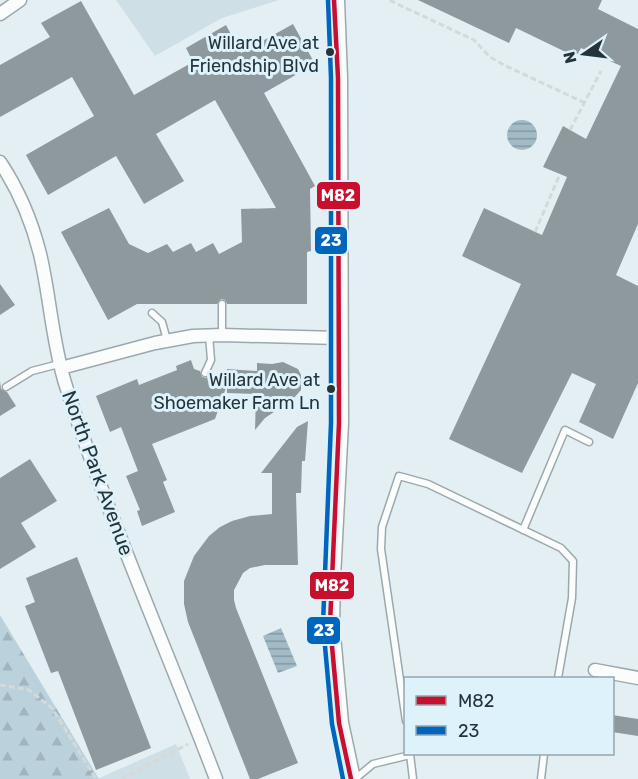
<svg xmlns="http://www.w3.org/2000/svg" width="638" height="779" font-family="Rubik,sans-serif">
	<defs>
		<pattern id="forest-firs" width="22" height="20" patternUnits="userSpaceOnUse" patternTransform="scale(1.5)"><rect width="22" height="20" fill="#bbd2dc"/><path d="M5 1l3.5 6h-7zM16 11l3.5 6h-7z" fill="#a1b5be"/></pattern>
		<pattern id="water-rules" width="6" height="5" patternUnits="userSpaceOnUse" patternTransform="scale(1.5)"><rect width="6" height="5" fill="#a2bbc6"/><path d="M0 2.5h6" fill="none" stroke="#8499a2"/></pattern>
	</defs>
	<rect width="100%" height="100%" fill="#e4eff4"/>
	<path fill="url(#forest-firs)" d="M0 615 99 779H0Z"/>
	<path fill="#cfdfe6" d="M116 0H279L222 18 155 56Z
		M176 744 190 779H97Z"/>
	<path fill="url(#water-rules)" d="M507 135a15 15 0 1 1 30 0a15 15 0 1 1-30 0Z
		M281 628 297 666 278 673 263 636Z"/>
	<path fill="#8e999d" d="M418 0H602L598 9 638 29V224L616 275 638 286V383L613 439 579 422 596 384 572 373 522 473 449 439 521 284 462 256 484 208 542 235 567 177 543 167 563 126 586 139 621 66 581 48 576 57 516 28 509 43Z
		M81 1 134 95 193 62 186 48 226 25 241 53 293 24 315 64 264 93 315 186 310 189 311 251 307 252V304H227L225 300 221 299 217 304H137L108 320 61 232 109 208 129 244 148 253 167 244 173 252 191 243 196 252 213 243 219 254 242 242 241 209 276 208 215 100 156 134 184 181 144 204 116 156 48 195 26 155 94 116 72 77 0 117V65L50 37 41 23Z
		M0 284 15 305 0 315Z
		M191 360 194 369 200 371 202 377 206 378 210 375 227 384V369L257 371V363L272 364 283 362 298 369 301 375V390L292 400 265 418 255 430 256 394 227 393V385L215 419 152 444 167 480 163 482 175 512 142 526 137 511 140 510 126 476 138 471 121 427 110 432 96 396 137 379 139 385 177 370 176 366Z
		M0 381 1 389 7 392 16 406 0 416Z
		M308 421 305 461H302L301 493H296L298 565H265L250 568 243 573 234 590V600L236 608 298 763 258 779H250L188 622 184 604V581L194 556 209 536 220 527 232 521 250 516 272 514V473H261L297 427Z
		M30 459 57 501 21 523 36 547 0 569V478Z
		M77 557 151 748 96 770 58 671 51 673 25 606 35 602 26 578Z
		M612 715 638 719V736L612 732Z"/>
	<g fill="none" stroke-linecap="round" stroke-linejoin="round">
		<defs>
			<path id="lane" d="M222 304V334
				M152 313 162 322 167 340
				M205 373 211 360 209 335
				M6 387 32 371 59 364
				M523 530 565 430 589 442
				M406 721 381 549 382 527 399 476 428 484 561 548 573 561 572 598 558 678
				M410 754 413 779
				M355 779 373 764 410 755
				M541 779 544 754"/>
			<path id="street" d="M0 14 20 0
				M0 162C18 189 32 222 40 254 50 296 52 341 65 383 108 518 166 647 216 779
				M61 368 155 343 193 336 222 335 338 338
				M595 670 638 678"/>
			<path id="secondary" d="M335 0 338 78 339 423 331 578 330 624 339 723 351 779"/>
		</defs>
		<use href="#lane" stroke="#9da8ad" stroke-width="9"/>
		<use href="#street" stroke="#9da8ad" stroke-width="15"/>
		<use href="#secondary" stroke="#9da8ad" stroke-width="21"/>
		<path stroke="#d5d9da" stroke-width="3" stroke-dasharray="6 3" stroke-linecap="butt" d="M392 0 391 1 474 40 490 57 504 65 583 102
			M570 130 601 71
			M535 232 560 174
			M0 685 29 690 52 708 96 779
			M122 779 188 744"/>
		<use href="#lane" stroke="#fbfdfd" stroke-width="6"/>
		<use href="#street" stroke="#fbfdfd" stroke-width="12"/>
		<use href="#secondary" stroke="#fbfdfd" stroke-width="18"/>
		<defs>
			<path id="bus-1" d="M334 0 338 78 339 423 330 624 339 723 351 779"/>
			<path id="bus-2" d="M328 0 331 78V423L323 624 332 724 343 779"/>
		</defs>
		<use href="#bus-1" stroke="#ddf2fb" stroke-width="9"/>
		<use href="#bus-2" stroke="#ddf2fb" stroke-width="9"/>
		<use href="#bus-1" stroke="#c8102e" stroke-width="4.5"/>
		<use href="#bus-2" stroke="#0065bd" stroke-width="4.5"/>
	</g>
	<g fill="#26343a" stroke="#ddf2fb" stroke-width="2">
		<circle cx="330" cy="52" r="5"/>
		<circle cx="331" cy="389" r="5"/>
	</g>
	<g text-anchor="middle" stroke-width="6" stroke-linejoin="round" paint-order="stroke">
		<g font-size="18" fill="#26343a" stroke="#ddf2fb" text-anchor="end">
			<text x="319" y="49">Willard Ave at<tspan x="319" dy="23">Friendship Blvd</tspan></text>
			<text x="320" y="386">Willard Ave at<tspan x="320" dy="23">Shoemaker Farm Ln</tspan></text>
		</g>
		<g font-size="20" fill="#26343a" stroke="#ddf2fb">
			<text transform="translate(98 473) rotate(70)" y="7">North Park Avenue</text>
		</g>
	</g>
	<g stroke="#ddf2fb" stroke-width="2">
		<rect x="316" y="181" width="45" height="29" rx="6" fill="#c8102e"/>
		<rect x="314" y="226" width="34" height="29" rx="6" fill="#0065bd"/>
		<rect x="309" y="571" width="46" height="29" rx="6" fill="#c8102e"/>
		<rect x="306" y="616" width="35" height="29" rx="6" fill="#0065bd"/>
	</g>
	<g font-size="16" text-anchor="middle" font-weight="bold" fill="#fff">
		<text x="338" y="201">M82</text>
		<text x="331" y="246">23</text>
		<text x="332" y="591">M82</text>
		<text x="324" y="636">23</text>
	</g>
	<rect x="404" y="677" width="210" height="78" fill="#ddf2fb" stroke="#94a6ae" stroke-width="1.5"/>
	<rect x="416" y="696" width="30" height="9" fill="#c8102e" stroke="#94a6ae" stroke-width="1.5"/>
	<text x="458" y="707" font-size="18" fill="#26343a">M82</text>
	<rect x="416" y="726" width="30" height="9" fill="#0065bd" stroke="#94a6ae" stroke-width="1.5"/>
	<text x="458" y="737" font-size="18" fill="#26343a">23</text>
	<g transform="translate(584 54) rotate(256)" stroke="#ddf2fb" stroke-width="4.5" paint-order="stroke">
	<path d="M0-4.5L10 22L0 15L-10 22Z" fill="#26343a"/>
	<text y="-9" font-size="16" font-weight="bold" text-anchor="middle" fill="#26343a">N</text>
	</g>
</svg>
